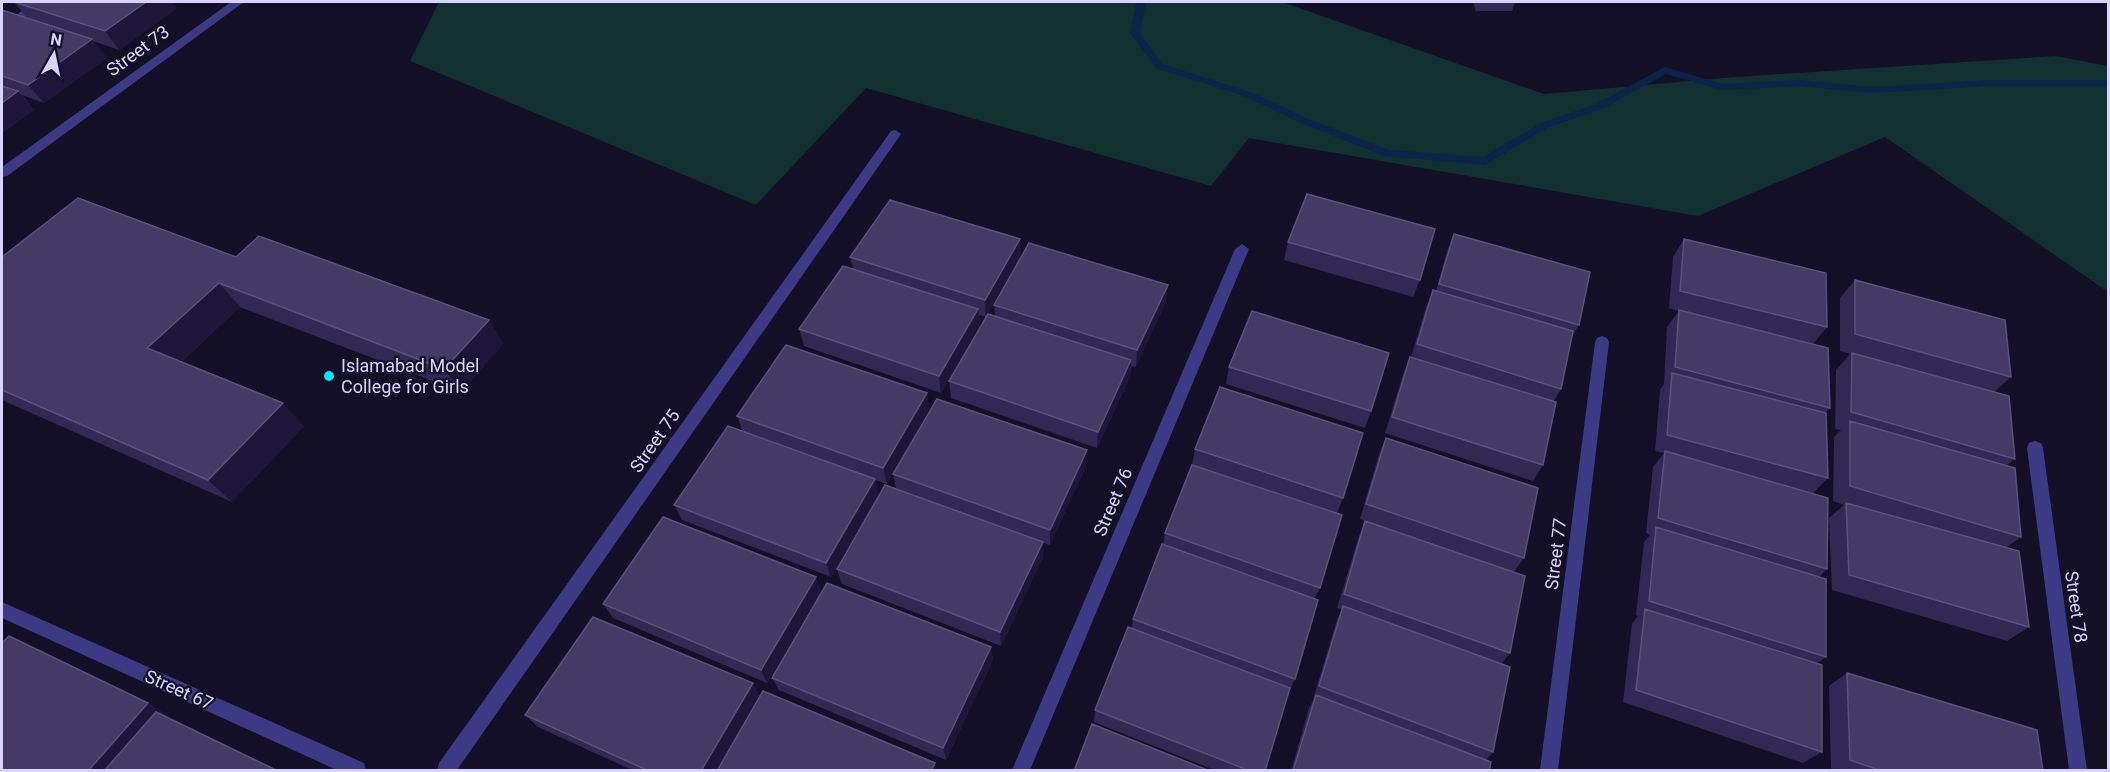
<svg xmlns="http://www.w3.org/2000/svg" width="2110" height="772" font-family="Roboto,sans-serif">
	<rect width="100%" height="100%" fill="#130f26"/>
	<path fill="#12302f" d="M439 2H1282L1544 94 1735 77 2056 56 2108 66V292L1885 137 1698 216 1249 138 1211 186 866 88 756 205 410 61Z"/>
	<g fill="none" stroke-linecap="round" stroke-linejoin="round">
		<path fill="#0c2248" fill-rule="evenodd" d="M1136 2H1146L1140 33 1162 64 1253 93 1306 118 1389 150 1483 157 1541 123 1596 104 1665 67 1722 84 1800 80 1871 87 1990 80H2108V86H1990L1871 93 1800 86 1722 90 1666 74 1604 108 1549 127 1485 165 1384 156 1298 122 1247 97 1156 68 1130 33Z"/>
		<path fill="#3d3a85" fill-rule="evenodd" d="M36 2H49L2 33V24Z
			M231 2H244L7 176 2 177V167Z
			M895 130 901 134 899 137 457 770H437L439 763 891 131Z
			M1242 244 1249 249 1030 770H1012L1235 249Z
			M1602 336 1607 338 1609 342 1558 770H1540L1595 342 1597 338Z
			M2035 441 2041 443 2043 448 2087 770H2069L2027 448 2029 443Z
			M2 602 364 763 366 770H337L2 618Z"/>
	</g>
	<path fill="#312854" d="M14 2H172L177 8 119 50 93 41 107 58 44 103 22 95 34 110 2 133V10L28 19Z
		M1473 2H1515L1512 11H1476Z
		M1454 234 1579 325 1572 336 1561 389 1553 402 1543 465 1533 481 1385 433 1403 374 1410 357H1411L1426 307 1433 290 1436 291 1447 251Z
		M1684 239 1827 327 1813 344 1830 408 1825 413 1828 478 1812 494 1827 569 1819 577 1826 657 1816 664 1822 752 1803 763 1623 702 1632 623 1638 616 1636 615 1644 542 1650 535 1646 533 1653 467 1664 453 1655 451 1660 390 1664 384 1667 327 1679 311 1669 308 1673 257Z
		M1288 242 1420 280 1413 297 1284 260Z
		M2 257H236L489 320 503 344 461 392 240 307 181 362 304 426 232 502 2 400Z
		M850 257H1021L988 314 995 316 994 305 1166 302 1136 367 1131 366 1130 377 1097 448 951 398 949 381 986 317 979 315 980 326 941 393 804 346 799 329 853 269Z
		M1855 280 2011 377 1994 392 2015 459 2006 466 2021 537 2007 547 2029 627 2007 641 1832 590 1829 518 1844 505 1833 501 1834 437 1841 430 1835 429 1836 370 1850 354 1840 351V298Z
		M1229 367 1371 411 1365 428 1226 384Z
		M927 393 929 409 887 484 875 480 879 495 831 577 682 520 674 505 743 432 737 416Z
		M1386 438 1524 558 1514 572 1360 519 1379 454Z
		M1195 449 1343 498 1337 513 1192 465Z
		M1086 466 1050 545 1043 543V557L1001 646 842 584 837 569 896 489 893 474Z
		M1365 521 1510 653 1501 664 1493 752 1486 760 1489 771H1291L1309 708 1314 699H1313L1337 620 1342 609 1337 608 1359 536Z
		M1165 533 1320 588 1315 598 1295 679 1289 692 1265 771H1217L1094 722 1095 710 1132 629 1133 619 1163 545Z
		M816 577 821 591 767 683 613 618 603 604Z
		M991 647 993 660 946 760 779 690 772 678Z
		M1847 673 2043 771H1831L1829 686Z
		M760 696 716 771H634L538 727 525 715Z"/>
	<path fill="#1d163a" d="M146 2H172L177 8 119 50 105 31Z
		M92 39 107 58 44 103 28 85Z
		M18 91 34 110 2 133V103Z
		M1020 239 1021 257 986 318 985 300Z
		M219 283 240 307 171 371 147 348Z
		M1168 285 1166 302 1136 367 1137 350Z
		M978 309 980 326 941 393 939 376Z
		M489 320 503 344 461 392 444 369Z
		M1131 360 1130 377 1097 448 1098 432Z
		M927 393 929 409 887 484 883 468Z
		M283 403 304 426 232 502 208 480Z
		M1087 450 1086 466 1050 545V530Z
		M875 479 879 495 831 577 826 563Z
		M1043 542V557L1001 646 1000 632Z
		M816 577 821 591 767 683 761 670Z
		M991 647 993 660 946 760 943 748Z
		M753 683 760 696 716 771H701Z
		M148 703 169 716 121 771H88Z
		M935 763 937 771H931Z"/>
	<path fill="#433a66" stroke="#5a527e" stroke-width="1.5" d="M14 2H146L105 31Z
		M2 10 92 39 28 85 2 76Z
		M2 86 18 91 2 103Z
		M1307 194 1435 229 1420 280 1288 242Z
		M78 198 236 257 259 236 489 320 444 369 219 283 147 348 283 403 208 480 2 390V257Z
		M890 200 1020 239 985 300 850 257Z
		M1454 234 1590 272 1579 325 1439 284Z
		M1684 239 1826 273 1827 327 1680 291Z
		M1029 243 1168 285 1137 350 994 305Z
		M843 266 978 309 939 376 799 329Z
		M1855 280 2005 320 2011 377 1855 334Z
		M1433 290 1573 331 1561 389 1417 344Z
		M1679 310 1828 348 1830 408 1675 367Z
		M1252 311 1389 353 1371 411 1229 367Z
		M988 314 1131 360 1098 432 949 381Z
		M786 345 927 393 883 468 737 416Z
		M1852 353 2009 396 2015 459 1851 412Z
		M1410 357 1556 402 1543 465 1392 417Z
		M1672 373 1826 413 1828 478 1667 435Z
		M1220 387 1363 433 1343 498 1195 449Z
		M937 399 1087 450 1050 530 893 474Z
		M1850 421 2015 468 2021 537 1850 486Z
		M728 426 875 479 826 563 674 505Z
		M1386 438 1538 488 1524 558 1366 504Z
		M1665 451 1828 498 1827 569 1658 518Z
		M1192 465 1342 515 1320 588 1165 533Z
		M885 485 1043 542 1000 632 837 569Z
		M1846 503 2019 551 2029 627 1849 575Z
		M663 517 816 577 761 670 603 604Z
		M1365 521 1525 576 1510 653 1344 594Z
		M1656 527 1826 579V657L1649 601Z
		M1162 544 1318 600 1295 679 1133 619Z
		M827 583 991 647 943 748 772 678Z
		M1343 606 1510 667 1493 752 1319 686Z
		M1645 609 1822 665V752L1636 690Z
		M593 617 753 683 701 771H649L525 715Z
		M1128 627 1290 688 1265 771H1250L1095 710Z
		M9 636 148 703 88 771H2V643Z
		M1847 673 2037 730 2043 771H1882L1850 760Z
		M763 691 935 763 931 771H717Z
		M1316 695 1491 762 1489 771H1293Z
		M156 712 278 771H104Z
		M1092 724 1210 771H1074Z"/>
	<circle fill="#00e5ff" stroke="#130f26" stroke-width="2" cx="329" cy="376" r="6"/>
	<g text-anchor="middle" stroke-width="4.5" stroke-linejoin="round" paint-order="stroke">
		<g font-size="18" fill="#d9d4ff" stroke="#130f26">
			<text transform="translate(138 51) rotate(-36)" y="6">Street 73</text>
			<text transform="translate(655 441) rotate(-55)" y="6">Street 75</text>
			<text transform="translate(1113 502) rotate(-67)" y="6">Street 76</text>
			<text transform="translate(1556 554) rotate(-83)" y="6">Street 77</text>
			<text transform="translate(2076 607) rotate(82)" y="6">Street 78</text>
			<text transform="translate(179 690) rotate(24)" y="6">Street 67</text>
		</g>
		<g font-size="18" fill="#d9d4ff" stroke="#130f26" text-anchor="start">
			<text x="341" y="372">Islamabad Model<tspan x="341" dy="21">College for Girls</tspan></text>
		</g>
	</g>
	<rect width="2110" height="772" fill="none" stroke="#d9d4ff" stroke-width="6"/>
	<g transform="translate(54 54) rotate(9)" stroke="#130f26" stroke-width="4.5" paint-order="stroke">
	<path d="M0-4.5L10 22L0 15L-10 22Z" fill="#d9d4ff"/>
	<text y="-9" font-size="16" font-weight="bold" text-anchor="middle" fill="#d9d4ff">N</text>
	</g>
</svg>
